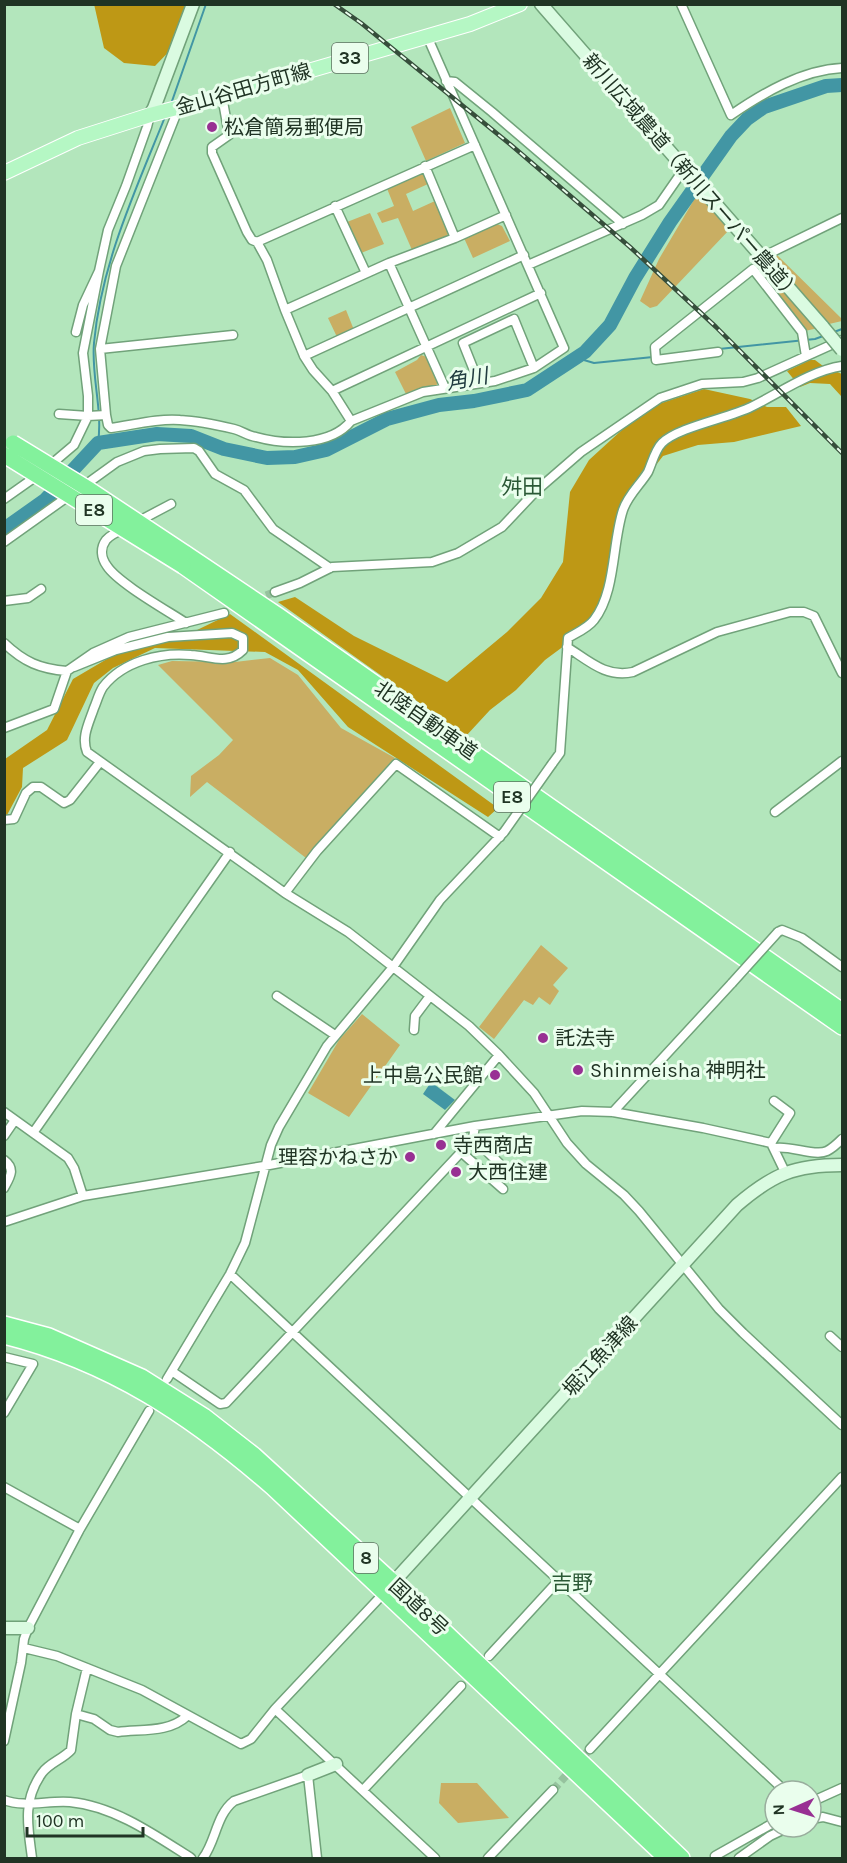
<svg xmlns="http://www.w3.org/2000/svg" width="847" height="1863" font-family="Karla,'Noto Sans JP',sans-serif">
	<rect width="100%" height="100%" fill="#b3e6bc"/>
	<path fill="#c9ae63" d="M450 108 465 143 426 161 411 127Z
		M418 172 424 174 428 184 406 194 413 211 435 201 449 232 446 238 412 250 398 218 382 223 377 213 394 206 386 186Z
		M698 193 730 229 657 306 650 308 640 301 659 259Z
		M370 213 384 244 361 253 347 222Z
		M497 224 502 226 510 241 473 258 464 238Z
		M777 255 842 319V321L829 324 772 260Z
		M763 265 818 328 805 331 758 269Z
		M346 310 354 330 337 337 328 318Z
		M421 355 427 357 438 381 436 387 406 394 395 372 417 360Z
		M270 658 298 675 341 728 395 758 306 858 207 782 190 797 191 776 219 755 233 740 158 665 172 661 235 662Z
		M541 945 568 968 553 985 559 991 550 1005 539 997 533 1005 524 1000 494 1039 479 1027Z
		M362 1014 400 1045 349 1117 308 1093 339 1040Z
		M441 1783H477L509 1818 458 1823 439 1803Z"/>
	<path fill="#be9815" d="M94 4 192 5 181 39 155 66 124 63 104 48Z
		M810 360H815L823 366 842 374V408L841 396 830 384 810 383 800 387 787 371Z
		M704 389 750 399 767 407H786L801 426 734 442 698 445 663 456 636 491 613 544 608 584 595 623 545 660 516 690 490 710 466 736 278 602 295 597 354 636 447 682 507 632 541 598 563 562 570 492 589 460 646 408Z
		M230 614 498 808 488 817 348 727 298 670 265 652 155 648 113 668 94 683 67 740 23 768 22 787 7 815H5V759L47 730 73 679 112 656 195 631Z"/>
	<path fill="#4296a4" d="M431 1082 455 1100 445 1110 423 1094Z"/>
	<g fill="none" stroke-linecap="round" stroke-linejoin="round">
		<path stroke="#4296a4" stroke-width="2" d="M171 104 206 4
			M834 332 842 329
			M719 349 815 339 826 335
			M577 358 594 363 653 357
			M98 443C103 410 91 376 94 343 101 264 136 189 165 117"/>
		<path stroke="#4296a4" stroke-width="14" d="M4 529 45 500 98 443 157 434 191 436 224 449 267 458 295 457 326 450 387 419 439 405 474 401 527 390 585 352 610 325 635 278 670 222 731 136 747 119 764 107 826 86 842 85"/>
		<path stroke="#96c29e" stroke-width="8" stroke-dasharray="8 4" stroke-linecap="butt" d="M255 600 275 592
			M553 1790 590 1749"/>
		<defs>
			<path id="street" d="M681 4 731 115C763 93 802 70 842 68
				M446 81 455 82 492 112 623 224
				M222 96 229 135 212 147V153L247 232 252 240 257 242
				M425 166 455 238
				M335 206 366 273
				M762 257 842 218
				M389 263 445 388
				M528 265 642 215 659 205 684 169
				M99 271 108 230 126 186 147 127 150 115
				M285 310 267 260 257 242 475 145
				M76 332 83 305 99 271 83 353 88 396V416L106 415 108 425 111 428C133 425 158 418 180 420 198 421 217 425 234 429 242 431 248 436 256 437 285 445 331 446 351 421L423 392 495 381 534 368 564 348 427 36
				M100 349 233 335
				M718 352 656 360 655 347 753 269 802 332 806 356
				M304 356 285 310 389 263 455 238 506 215
				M479 383 463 343 514 319 534 368
				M332 391 313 370 304 356 524 255
				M106 415 100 349 116 266 179 107
				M351 421 332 391 541 293
				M48 467 74 445 88 416 59 414
				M81 488 117 462 144 451 160 449 194 448 199 451 215 474 244 490 273 529 330 568
				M4 499 38 475
				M137 522 171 504
				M126 528C119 531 110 535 106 540 100 548 101 558 107 566 118 583 168 611 186 623
				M4 542 70 495
				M275 592 300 583 332 567 432 562 458 553 502 527 536 491 581 452 660 398 702 384 743 382 758 378 842 340
				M4 601 28 598 41 589
				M4 643C24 662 40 669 67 671L93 653 129 637 224 613
				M567 647C589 661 606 678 633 672L717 632 790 612H804L814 616 842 673
				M74 667 116 650 168 637 232 633 243 638V650C227 666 211 656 191 655 161 652 123 661 103 687 99 693 97 701 94 708 89 723 81 737 87 752L285 893 348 932 469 1026 499 1055 534 1093 567 1143 586 1164 624 1195 639 1211 719 1309 743 1333 842 1425
				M4 728 54 709 67 671
				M552 764 560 753 568 638C576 633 588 628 594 620 616 592 612 543 623 510 628 495 640 485 648 472 652 463 655 450 662 443 678 427 729 418 751 407 780 393 810 371 842 366
				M775 812 842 761
				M4 820 14 819 26 793 33 787H41L64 803 70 800 100 762
				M285 893 317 851 396 764 500 837
				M778 932 782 930 802 938 842 967
				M277 996 335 1035
				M414 1030 415 1016 430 996
				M4 1112 68 1158 74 1168 83 1196
				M613 1112 732 983
				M33 1133 230 852
				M434 1134 499 1055
				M4 1136 15 1120
				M473 1138 499 1163
				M771 1143 790 1113 774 1101
				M775 1148C790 1145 815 1157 827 1151 833 1148 838 1143 842 1139
				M461 1152 503 1189
				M4 1160C16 1169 10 1177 4 1188
				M4 1222 83 1196 264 1166 475 1126 582 1111 613 1112 703 1128 771 1143 785 1172
				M230 1274 785 1791
				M830 1336 842 1347
				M4 1357 33 1364 4 1413
				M173 1372 220 1404 226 1403 465 1148 473 1138 475 1126
				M167 1379 230 1274 245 1243 271 1145 279 1127 327 1046 393 967 440 900 504 832
				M4 1487 80 1529
				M24 1648 57 1656 142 1690 241 1744 251 1739 275 1709 384 1593
				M489 1656 558 1581
				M275 1709 435 1858
				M76 1714 94 1719 110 1730 118 1732C141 1729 169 1733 187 1716
				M4 1741 21 1663 24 1639 28 1628 80 1529 149 1411
				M590 1749 842 1477
				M363 1790 461 1686
				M4 1800C24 1808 49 1800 70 1802 114 1806 155 1835 191 1858
				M811 1802 842 1788
				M811 1819 823 1817 842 1822
				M715 1856 775 1822
				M32 1858C28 1827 22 1801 42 1773 49 1763 63 1759 71 1750L76 1714 87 1668
				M203 1858C216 1841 216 1815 234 1801L308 1775 317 1858
				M488 1858 553 1790
				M739 1858 770 1836 789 1827"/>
			<path id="secondary" d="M541 4 823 327
				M150 115 154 108 193 4
				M389 1587 737 1205C773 1174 795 1165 842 1165
				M4 1628H28
				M308 1775 336 1764"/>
			<path id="primary" d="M4 173 78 138 150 115 222 96 470 24 520 4"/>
			<path id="highway" d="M185 553 279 616 842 1011
				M183 566 842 1027
				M4 1324 49 1336 142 1377 204 1416 254 1455 393 1582 682 1858
				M4 1336C111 1363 190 1416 272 1487L666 1858"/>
		</defs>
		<use href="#street" stroke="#71a27a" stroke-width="11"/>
		<use href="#secondary" stroke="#71a27a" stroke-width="15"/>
		<use href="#primary" stroke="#fff" stroke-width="16"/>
		<use href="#highway" stroke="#fff" stroke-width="18"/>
		<use href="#street" stroke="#fff" stroke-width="8"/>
		<use href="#secondary" stroke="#dafbe1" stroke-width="12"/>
		<use href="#primary" stroke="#b5f7c4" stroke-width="14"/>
		<use href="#highway" stroke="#83f19c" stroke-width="15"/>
		<defs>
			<path id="rail" d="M334 4 361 23 511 145 630 247 716 327 842 453"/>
		</defs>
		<use href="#rail" stroke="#364e3b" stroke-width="4.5"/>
		<use href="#rail" stroke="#eafeed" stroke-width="2" stroke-dasharray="7" stroke-linecap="butt"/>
		<defs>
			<path id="street-bridge" d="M504 832 552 764
				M732 983 778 932"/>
			<path id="secondary-bridge" d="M823 327 842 350"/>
			<path id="highway-bridge" d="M13 443 90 490 185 553
				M4 455 183 566"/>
		</defs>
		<use href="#street-bridge" stroke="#71a27a" stroke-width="11" stroke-linecap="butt"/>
		<use href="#secondary-bridge" stroke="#71a27a" stroke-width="15" stroke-linecap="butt"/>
		<use href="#highway-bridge" stroke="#fff" stroke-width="18" stroke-linecap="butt"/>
		<use href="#street-bridge" stroke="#fff" stroke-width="8"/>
		<use href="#secondary-bridge" stroke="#dafbe1" stroke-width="12"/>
		<use href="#highway-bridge" stroke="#83f19c" stroke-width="15"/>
	</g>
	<g fill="#983093" stroke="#eafeed" stroke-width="2">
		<circle cx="212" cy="127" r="6"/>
		<circle cx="543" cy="1038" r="6"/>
		<circle cx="578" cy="1070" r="6"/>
		<circle cx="495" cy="1075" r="6"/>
		<circle cx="441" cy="1145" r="6"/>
		<circle cx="410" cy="1157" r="6"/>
		<circle cx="456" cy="1172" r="6"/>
	</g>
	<g text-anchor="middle" stroke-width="6" stroke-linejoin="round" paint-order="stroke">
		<g fill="#eafeed" stroke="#5d7160" stroke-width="1.5">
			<rect x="332" y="43" width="36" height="30" rx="4.5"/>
			<rect x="76" y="495" width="36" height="30" rx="4.5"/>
			<rect x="494" y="782" width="36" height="30" rx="4.5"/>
			<rect x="354" y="1543" width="24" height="30" rx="4.5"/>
		</g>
		<g font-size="18" font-weight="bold" fill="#203424">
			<text x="350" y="64">33</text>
			<text x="94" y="516">E8</text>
			<text x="512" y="803">E8</text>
			<text x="366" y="1564">8</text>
		</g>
		<g font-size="20" fill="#203424" stroke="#eafeed">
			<text transform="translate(243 89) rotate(-16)" y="7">金山谷田方町線</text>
			<text transform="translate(692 177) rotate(49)" y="7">新川広域農道（新川スーパー農道）</text>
			<text transform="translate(426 720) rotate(35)" y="7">北陸自動車道</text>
			<text transform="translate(600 1356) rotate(-48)" y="7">堀江魚津線</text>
			<text transform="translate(419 1607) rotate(43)" y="7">国道8号</text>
		</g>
		<g font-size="20" fill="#203424" stroke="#eafeed" text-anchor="start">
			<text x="224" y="134">松倉簡易郵便局</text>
			<text x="555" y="1045">託法寺</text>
			<text x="590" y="1077">Shinmeisha 神明社</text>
			<text x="483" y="1082" text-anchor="end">上中島公民館</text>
			<text x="453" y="1152">寺西商店</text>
			<text x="398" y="1164" text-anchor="end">理容かねさか</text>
			<text x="468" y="1179">大西住建</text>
		</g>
		<g font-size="21" font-style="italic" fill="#213c40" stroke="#eafeed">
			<text transform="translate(467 379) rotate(-10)" y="7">角川</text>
		</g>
		<g font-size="21" fill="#2b5936" stroke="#eafeed">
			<text x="522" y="494">舛田</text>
			<text x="572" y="1590">吉野</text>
		</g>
	</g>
	<rect width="847" height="1863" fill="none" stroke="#203424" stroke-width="12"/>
	<g transform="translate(793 1809) rotate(267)"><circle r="28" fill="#eafeed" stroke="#99ad9d" stroke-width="1.5"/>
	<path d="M0-4.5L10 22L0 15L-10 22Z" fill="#983093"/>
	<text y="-9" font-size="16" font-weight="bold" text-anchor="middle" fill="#203424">N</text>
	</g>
	<path d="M27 1827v9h116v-9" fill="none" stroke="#203424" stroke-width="3"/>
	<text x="36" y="1827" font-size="18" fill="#203424" stroke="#eafeed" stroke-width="4.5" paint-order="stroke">100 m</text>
</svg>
